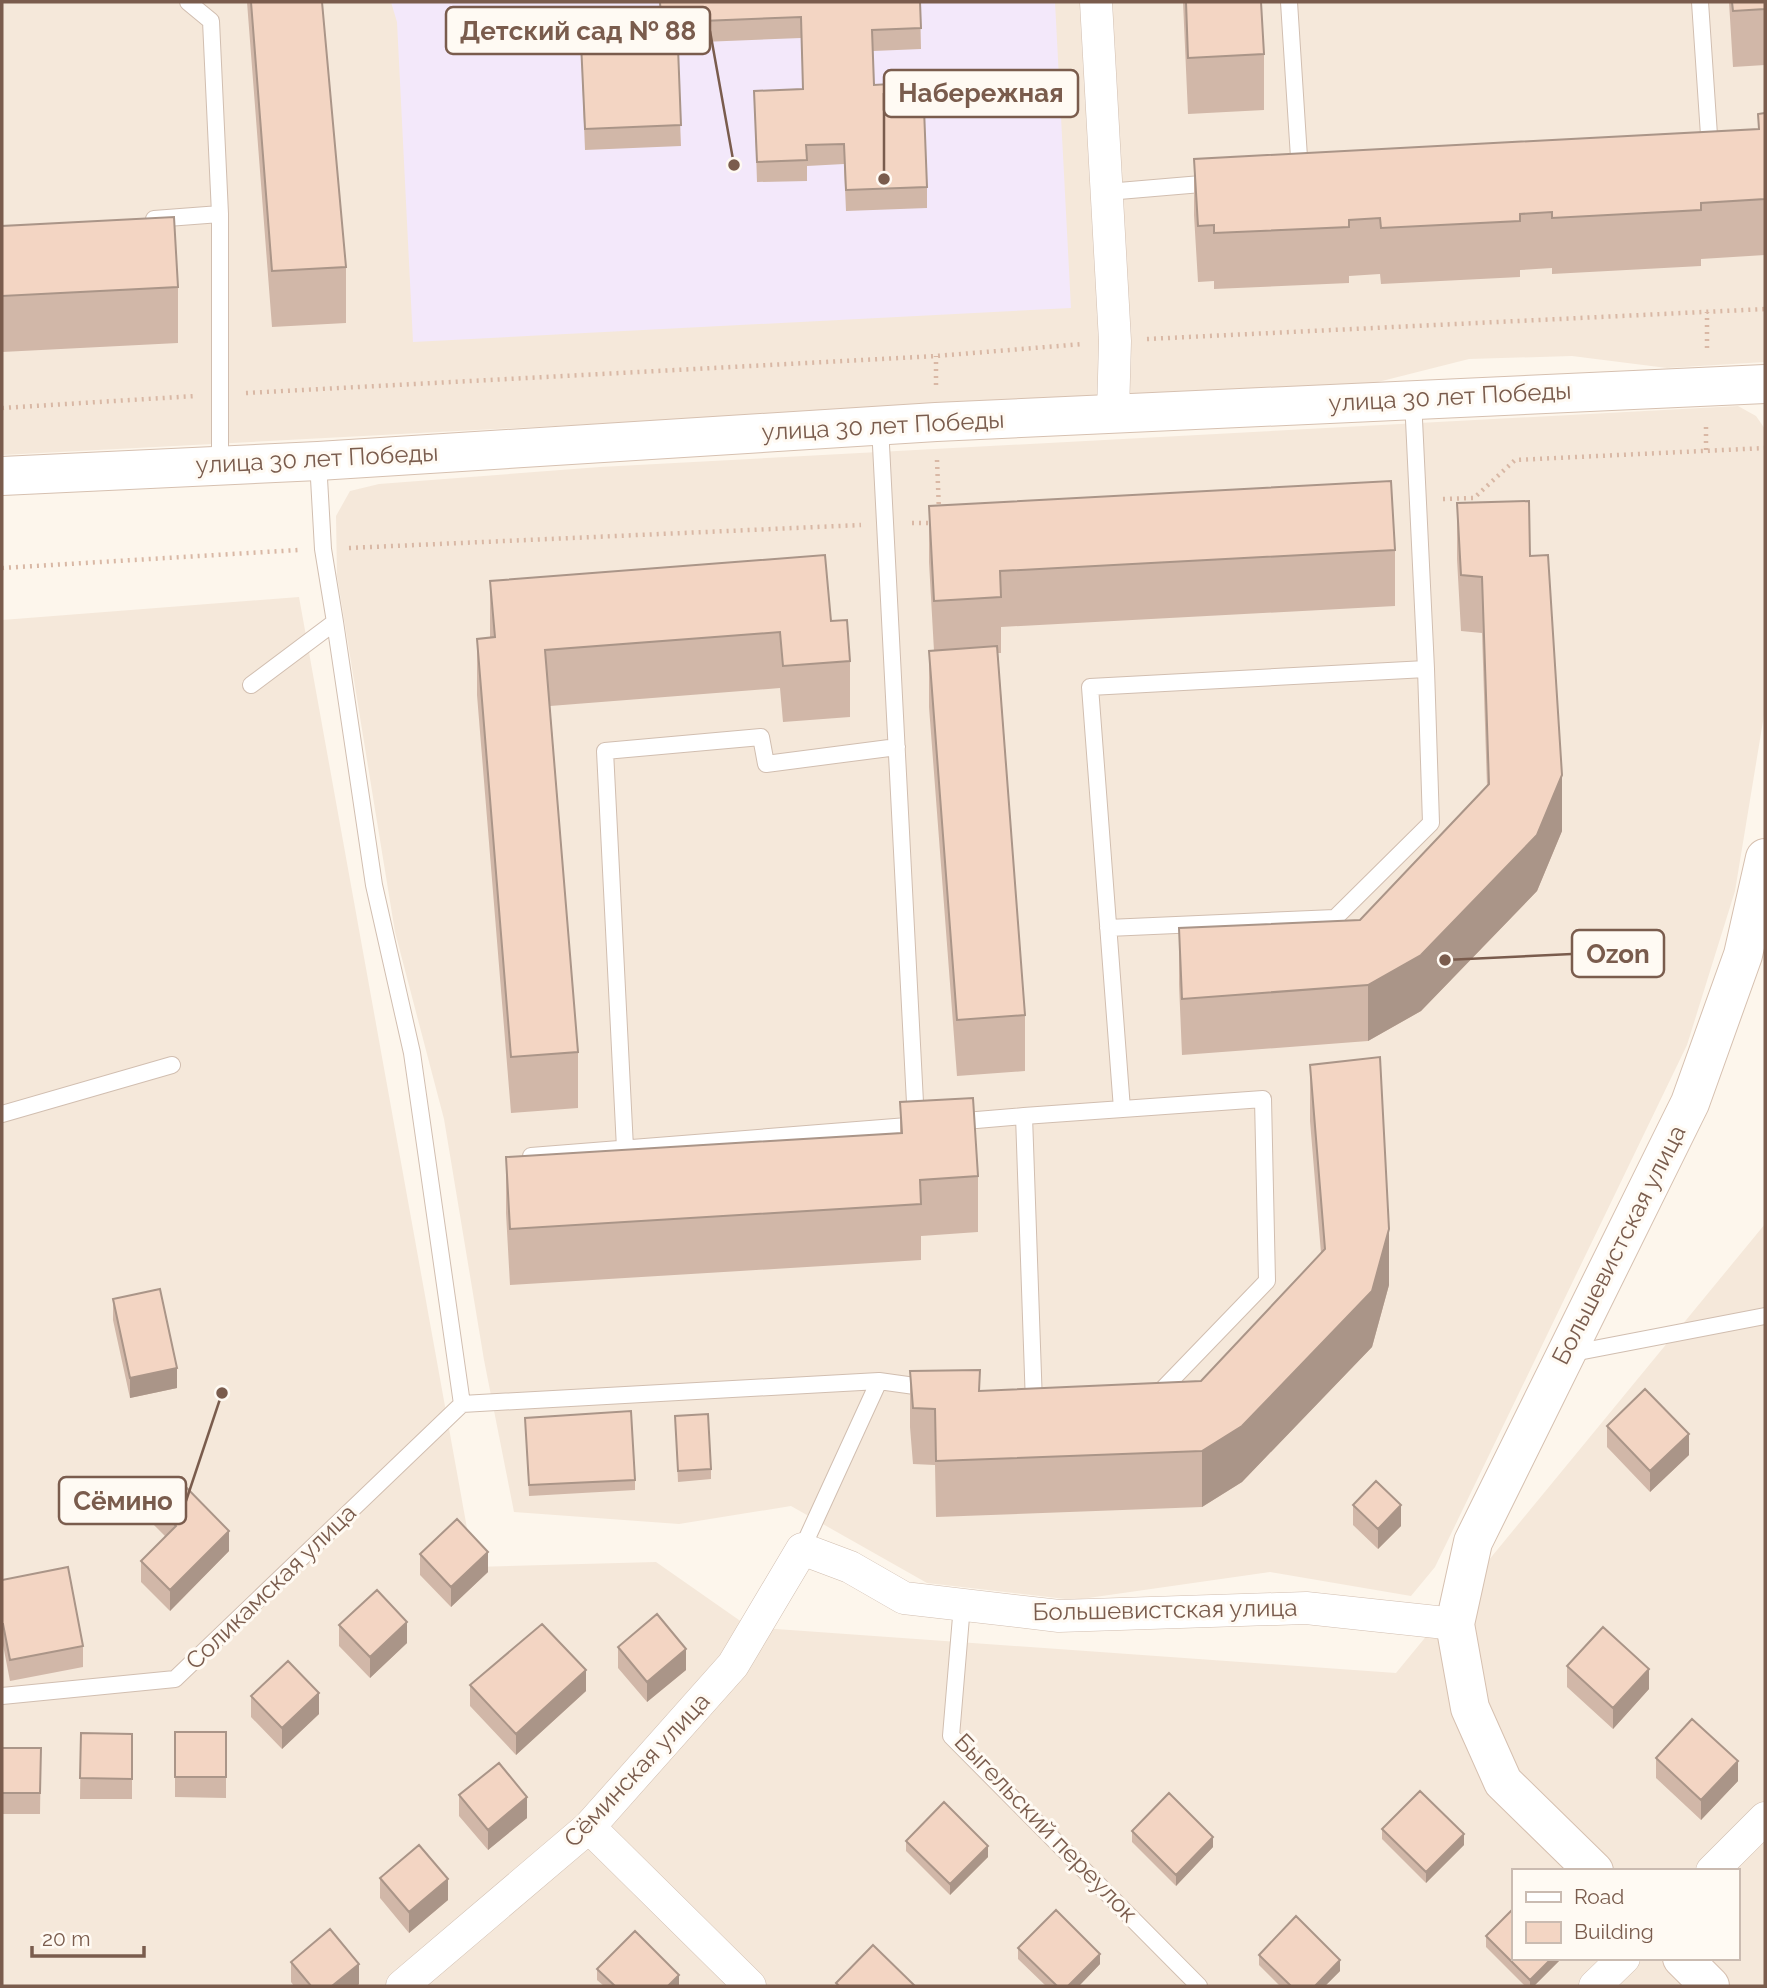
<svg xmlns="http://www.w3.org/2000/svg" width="1767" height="1988" font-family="Raleway,sans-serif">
	<rect width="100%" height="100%" fill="#fdf6ec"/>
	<path fill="#f5e8da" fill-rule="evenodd" d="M2 2H1765V362L1667 368 1572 356 1469 359 1374 383 2 455Z
		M1738 406 1756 416 1765 429V709L1735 891 1687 1045 1435 1567 1411 1596 1270 1572 1074 1600 927 1583 791 1506 679 1524 514 1512 484 1360 444 1119 395 932 337 576 336 516 350 491 379 484 600 467Z
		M299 597 474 1567 656 1562 749 1627 1396 1673 1765 1224V1986H2V620ZM1513 1871H1737V1958H1513Z"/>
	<path fill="#f3e8fa" d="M391 2H1055L1071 308 413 342 397 22Z"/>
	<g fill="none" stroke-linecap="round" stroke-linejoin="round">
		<defs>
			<path id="lane" d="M188 2 211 21 220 214V464
				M1289 2 1300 173
				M1700 2 1710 150
				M1107 192 1213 183
				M154 219 220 214
				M1413 399 1426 669
				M880 426 916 1122
				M335 622 374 885 412 1053 462 1404
				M251 685 335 622 323 549 318 461
				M1108 928 1335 918 1431 823 1426 669 1090 687 1122 1109
				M2 1114 172 1065
				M953 1122 1024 1116
				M625 1148 605 751 761 737 766 764 897 747
				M531 1156 920 1125
				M1568 1354 1765 1316
				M879 1381 929 1388
				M462 1404 879 1381 802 1549
				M1034 1404 1024 1116 1263 1099 1267 1281 1156 1396
				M962 1605 951 1736 1199 1986
				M2 1696 175 1679 462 1404"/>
			<path id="street" d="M1096 2 1115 341 1113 413
				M589 1827 750 1986
				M1712 1871 1765 1818
				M402 1986 589 1827 733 1665 802 1549 850 1567 904 1598 1059 1616 1306 1608 1455 1624
				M1595 1986 1624 1958"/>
			<path id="secondary" d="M2 476 318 461 936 422 1765 384
				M1594 1871 1503 1782 1470 1708 1455 1624 1473 1542 1690 1103 1743 955 1765 858
				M1682 1958 1710 1986"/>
		</defs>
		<use href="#lane" stroke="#d1beb0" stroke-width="18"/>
		<use href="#street" stroke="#d1beb0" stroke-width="33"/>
		<use href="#secondary" stroke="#d6c0b0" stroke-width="40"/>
		<path stroke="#d9b8a5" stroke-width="4.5" stroke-dasharray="2 5" stroke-linecap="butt" d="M1147 339 1765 309
			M1707 348V312
			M936 385V356
			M246 393 936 356 1083 344
			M2 408 195 396
			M1706 450V423
			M937 460 939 511
			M1443 499 1474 498 1515 460 1765 448
			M912 523H934
			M349 548 861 525
			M2 568 298 550"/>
		<use href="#lane" stroke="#fff" stroke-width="16"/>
		<use href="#street" stroke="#fff" stroke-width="32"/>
		<use href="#secondary" stroke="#fff" stroke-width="38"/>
	</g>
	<path fill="#d1b7a8" d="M247 2H322L346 267V323L272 327Z
		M660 2H920L921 49 873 51 874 85 927 187V208L846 211 844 164 807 166V181L757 182 754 91 803 89 801 38 677 43 681 146 585 150 580 21 660 18Z
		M1183 2H1261L1264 54V110L1188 114Z
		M1729 2H1765V65L1733 67Z
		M1765 113V255L1701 259V266L1552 274V268L1520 270V277L1381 284 1380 274 1349 276V283L1214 289V281L1198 282 1194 215V159L1758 130V114Z
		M2 226 178 287V343L2 352Z
		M1457 503 1530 556 1562 831 1537 891 1421 1011 1368 1041 1182 1055 1179 984V928L1360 920 1487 786 1482 633 1461 631 1457 559Z
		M929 506 1395 550V606L1001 627V653H998L1025 1015V1071L957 1076 929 707V651H934L929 562Z
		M490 581 831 621 850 661V717L783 722 780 688 550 706 578 1052V1108L511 1113 477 695V639L490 638Z
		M1310 1065 1389 1285 1372 1347 1242 1482 1202 1507 936 1517 935 1465 913 1464 910 1427V1371L980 1391 1201 1381 1321 1253 1310 1121Z
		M900 1102 978 1176V1232L921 1236V1260L510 1285 506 1213V1157L900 1133Z
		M113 1299 177 1388 130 1398 113 1320Z
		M675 1416 711 1469V1479L678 1482Z
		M525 1418 635 1480V1490L529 1496Z
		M1607 1426 1689 1455 1650 1492 1607 1447Z
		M153 1504 229 1551 170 1611 141 1582V1561L166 1537 153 1524Z
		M1353 1505 1401 1526 1378 1549 1353 1525Z
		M420 1554 488 1572 451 1607 420 1575Z
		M2 1580 83 1646V1667L10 1681 3 1645H2Z
		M339 1625 407 1643 370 1678 339 1646Z
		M618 1647 686 1670 647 1702 618 1668Z
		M1567 1666 1649 1689 1613 1729 1567 1687Z
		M470 1685 586 1691 516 1755 470 1706Z
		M251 1696 319 1714 282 1749 251 1717Z
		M175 1732H226V1798L175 1797Z
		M81 1733 132 1734V1799H80Z
		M2 1748H41L40 1814H2Z
		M1656 1758 1738 1781 1701 1820 1656 1778Z
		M459 1795 527 1818 488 1850 459 1816Z
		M1382 1829 1464 1845 1426 1883 1382 1839Z
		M1132 1831 1213 1847 1176 1886 1132 1842Z
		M906 1841 988 1857 950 1895 906 1851Z
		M380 1878 448 1900 409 1933 380 1898Z
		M1486 1936 1513 1958H1562L1534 1986H1525L1486 1947Z
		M1018 1948 1100 1964 1079 1986H1046L1018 1959Z
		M1259 1955 1340 1971 1325 1986H1280L1259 1965Z
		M291 1962 359 1984 357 1986H294L291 1982Z
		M597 1969 679 1985 678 1986H604L597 1980Z"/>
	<path fill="#aa9588" d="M1562 775V831L1537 891 1421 1011 1368 1041V985Z
		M1389 1229V1285L1372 1347 1242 1482 1202 1507V1451Z
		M177 1368V1388L130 1398V1378Z
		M1689 1434V1455L1650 1492V1471Z
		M1401 1505V1526L1378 1549V1529Z
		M229 1531V1551L170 1611V1590Z
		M488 1552V1572L451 1607V1587Z
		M407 1622V1643L370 1678V1657Z
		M2 1624H3V1645H2Z
		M686 1649V1670L647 1702V1682Z
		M1649 1669V1689L1613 1729V1708Z
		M586 1670V1691L516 1755V1734Z
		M319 1693V1714L282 1749V1728Z
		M1738 1761V1781L1701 1820V1800Z
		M527 1797V1818L488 1850V1830Z
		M1464 1834V1845L1426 1883V1872Z
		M1213 1837V1847L1176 1886V1875Z
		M988 1846V1857L950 1895V1884Z
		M448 1879V1900L409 1933V1912Z
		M1100 1954V1964L1079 1986H1068Z
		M1552 1958H1562L1534 1986H1530V1980Z
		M1340 1960V1971L1325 1986H1315Z
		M359 1964V1984L357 1986H332Z
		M679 1975V1985L678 1986H668Z"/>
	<path fill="#f3d5c3" stroke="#aa9588" stroke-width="2" d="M251 2H322L346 267 272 271Z
		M660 2H920L921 28 872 30 874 85 923 82 927 187 846 190 844 144 806 145 807 160 757 162 754 91 803 89 801 17 677 22 681 125 585 129 580 21 661 18Z
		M1186 2H1261L1264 54 1188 58Z
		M1732 2H1765V9L1733 11Z
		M1765 113V199L1701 203V210L1552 218V212L1520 214V221L1381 228 1380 218 1349 220V227L1214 233V225L1198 226 1194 159 1759 129 1758 114Z
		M174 217 178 287 2 296V226Z
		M1391 481 1395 550 1000 571 1001 597 934 601 929 506Z
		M1529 501 1530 556 1548 555 1562 775 1537 835 1421 955 1368 985 1182 999 1179 928 1360 920 1489 784 1482 577 1461 575 1457 503Z
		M825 555 831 621 847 620 850 661 783 666 780 632 545 650 578 1052 511 1057 477 639 495 637 490 581Z
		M997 646 1025 1015 957 1020 929 651Z
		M1380 1057 1389 1229 1372 1291 1242 1426 1202 1451 936 1461 935 1409 913 1408 910 1371 980 1370 979 1391 1201 1381 1325 1249 1310 1065Z
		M973 1098 978 1176 920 1180 921 1204 510 1229 506 1157 902 1133 900 1102Z
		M160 1289 177 1368 130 1378 113 1299Z
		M1645 1389 1689 1434 1650 1471 1607 1426Z
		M631 1411 635 1480 529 1485 525 1418Z
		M708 1414 711 1469 678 1471 675 1416Z
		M178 1479 229 1531 170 1590 141 1561 176 1526 153 1504Z
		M1376 1481 1401 1505 1378 1529 1353 1505Z
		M457 1519 488 1552 451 1587 420 1554Z
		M68 1567 83 1646 10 1660 3 1624H2V1580Z
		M377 1590 407 1622 370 1657 339 1625Z
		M657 1614 686 1649 647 1682 618 1647Z
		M542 1624 586 1670 516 1734 470 1685Z
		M1603 1627 1649 1669 1613 1708 1567 1666Z
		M288 1661 319 1693 282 1728 251 1696Z
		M1692 1719 1738 1761 1701 1800 1656 1758Z
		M175 1732H226V1777H175Z
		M81 1733 132 1734V1779L80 1778Z
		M2 1748H41L40 1793H2Z
		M499 1763 527 1797 488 1830 459 1795Z
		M1420 1791 1464 1834 1426 1872 1382 1829Z
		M1169 1793 1213 1837 1176 1875 1132 1831Z
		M944 1802 988 1846 950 1884 906 1841Z
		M419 1845 448 1879 409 1912 380 1878Z
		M1513 1909V1958H1552L1530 1980 1486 1936Z
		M1056 1910 1100 1954 1068 1986H1057L1018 1948Z
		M1296 1916 1340 1960 1315 1986H1291L1259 1955Z
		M330 1929 359 1964 332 1986H311L291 1962Z
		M635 1931 679 1975 668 1986H615L597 1969Z
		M873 1945 915 1986H839L836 1983Z"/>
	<g text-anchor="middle" stroke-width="6" stroke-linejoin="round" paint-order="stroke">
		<g font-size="24" fill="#7a5c4d" stroke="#fffaf3">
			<text transform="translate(1450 397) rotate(-3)" y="8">улица 30 лет Победы</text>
			<text transform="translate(883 426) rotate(-3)" y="8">улица 30 лет Победы</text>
			<text transform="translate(317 459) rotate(-3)" y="8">улица 30 лет Победы</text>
			<text transform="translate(1619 1245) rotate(-63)" y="8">Большевистская улица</text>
			<text transform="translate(271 1587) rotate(-44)" y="8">Соликамская улица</text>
			<text transform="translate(1165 1610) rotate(-1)" y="8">Большевистская улица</text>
			<text transform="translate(637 1770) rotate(-47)" y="8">Сёминская улица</text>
			<text transform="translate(1046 1828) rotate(46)" y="8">Быгельский переулок</text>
		</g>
	</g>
	<path fill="none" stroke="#7a5c4d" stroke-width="2.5" d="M734 165L710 31M884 179L884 93M1445 960L1572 954M222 1393L186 1501"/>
	<g fill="#7a5c4d" stroke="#fffaf3" stroke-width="2.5">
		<circle cx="734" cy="165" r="7"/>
		<circle cx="884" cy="179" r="7"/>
		<circle cx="1445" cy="960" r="7"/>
		<circle cx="222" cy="1393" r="7"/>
	</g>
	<g fill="#fffaf3" stroke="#7a5c4d" stroke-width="2.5">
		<rect x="446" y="7" width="264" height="47" rx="7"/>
		<rect x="884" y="70" width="194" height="47" rx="7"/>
		<rect x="1572" y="930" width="92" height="47" rx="7"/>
		<rect x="59" y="1477" width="127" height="47" rx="7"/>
	</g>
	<g font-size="26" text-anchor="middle" font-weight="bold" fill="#7a5c4d">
		<text x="578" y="40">Детский сад № 88</text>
		<text x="981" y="102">Набережная</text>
		<text x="1618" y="963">Ozon</text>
		<text x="123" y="1510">Сёмино</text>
	</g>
	<rect width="1767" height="1988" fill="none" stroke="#7a5c4d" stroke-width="7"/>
	<rect x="1512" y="1869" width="228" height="91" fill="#fffaf3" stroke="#cabbb1" stroke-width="2"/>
	<rect x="1526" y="1892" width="35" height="10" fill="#ffffff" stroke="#cabbb1" stroke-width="2"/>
	<text x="1574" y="1904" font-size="21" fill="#7a5c4d">Road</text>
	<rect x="1526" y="1922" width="35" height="21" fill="#f3d5c3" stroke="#cabbb1" stroke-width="2"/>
	<text x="1574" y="1939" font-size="21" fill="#7a5c4d">Building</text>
	<path d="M32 1946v10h112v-10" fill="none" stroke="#7a5c4d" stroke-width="3.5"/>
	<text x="42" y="1946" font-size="21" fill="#7a5c4d" stroke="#fffaf3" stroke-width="5" paint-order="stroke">20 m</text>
</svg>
